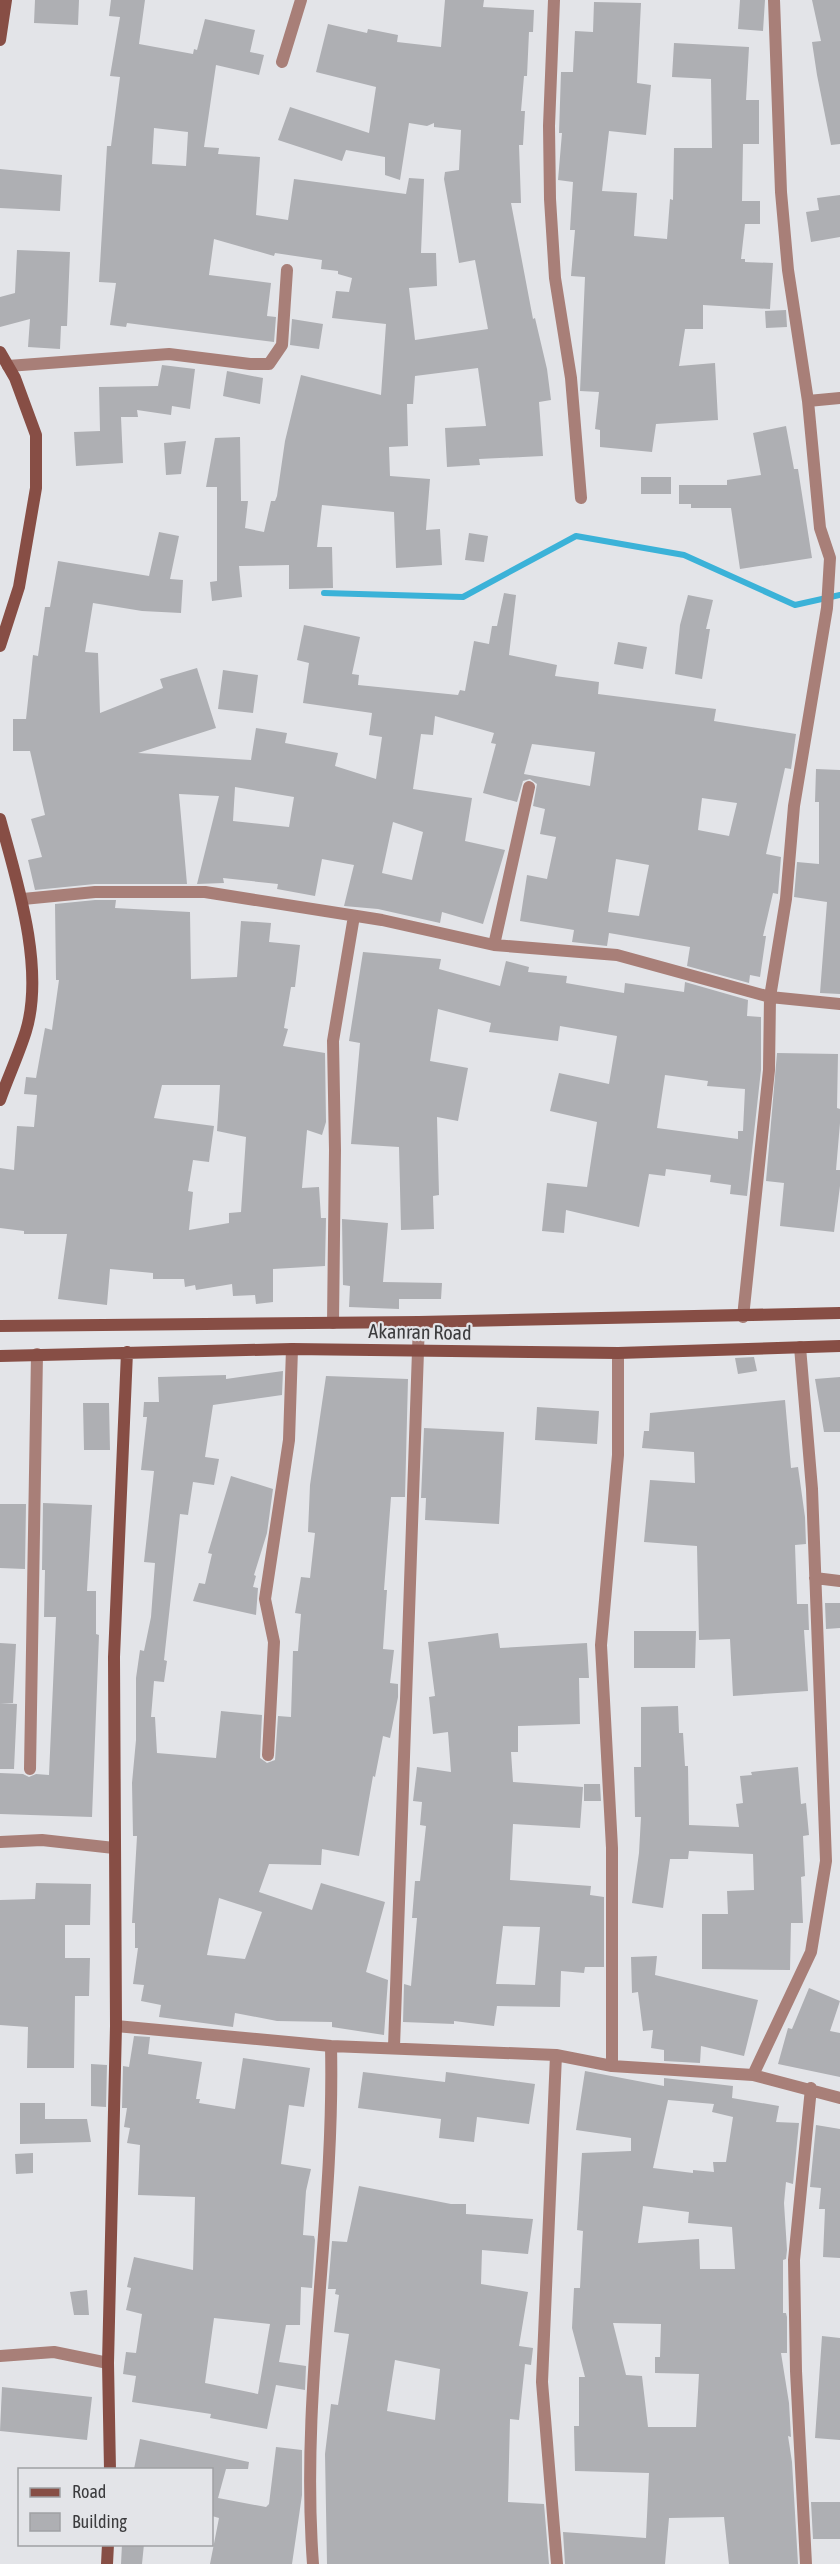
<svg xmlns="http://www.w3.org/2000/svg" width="840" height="2564" font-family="'Asap Condensed',sans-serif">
	<rect width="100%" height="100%" fill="#e3e4e8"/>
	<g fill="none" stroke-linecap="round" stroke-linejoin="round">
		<path stroke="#3bb2d8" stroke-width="6" d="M324 593 463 597 576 536 684 555 795 605 840 595"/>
	</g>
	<path fill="#aeafb3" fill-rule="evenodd" d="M35 0H79L78 25 34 23Z
		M111 0H145L139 44 193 54 194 49 197 50 205 19 255 30 250 52 264 55 259 75 216 65 204 147 219 148 218 154 260 157 256 215 288 220 294 179 406 194 409 178 424 179 421 253H436L437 286 409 288 415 340 488 329 475 260 459 263 444 179 445 172 459 170 461 130 434 127V123L427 126 409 123 400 180 385 175V157L346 150 342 161 278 140 290 107 369 133 376 87 316 72 328 24 367 33 368 29 398 35 397 42 441 47 445 0H484L483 7 534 10 533 32H529L527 76H524L521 111H525L523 145H519L521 203H511L533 319 535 318 547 369 551 400 539 402 543 456 479 459 480 465 447 467 445 428 486 426 478 368 415 376 413 404H407L408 446 389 447 390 476 430 479 426 530 440 529 442 565 396 568 394 512 322 505 317 547H332L333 588 289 589V565L239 566 242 597 212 601 210 582 217 581V487H206L215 438 240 437 241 501H248L245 528 264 532 271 501H275L277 496 285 441 301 375 381 395 386 324 332 318 336 291 349 292 352 278 338 274V271L321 269 322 260 275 253 274 256 214 239 209 275 271 283 267 316 276 317 274 342 127 323 126 327 110 325 116 283 99 282 107 146H111L120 77 110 76 120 17 109 16ZM154 128 188 132 186 166 152 164Z
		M740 0H765L763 31 738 29Z
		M812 0H840V144L831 145 817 75 812 42 821 41Z
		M594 2 641 3 637 83 651 85 646 135 609 131 602 191 637 193 634 236 667 239 670 199 673 200 674 148H712L711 79 672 77 674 43 749 47 746 100H759V144H743L742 201H760V224H745L741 259H745V262L773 263 770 309 703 305V329H685L679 366 715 363 718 420 656 424 652 452 600 447V430L595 429 599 392 580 391 585 277 571 276 575 230H570L573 182 558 180 562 133H559L561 72H573L575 31 593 32Z
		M0 169 62 175 60 211 0 208Z
		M840 195V237L811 242 806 212 819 210 817 198Z
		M17 250 70 252 67 326H61L60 349 28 347 30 319 0 327V297L15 293Z
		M786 310 787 327 766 328 765 311Z
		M292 319 323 324 319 349 290 345Z
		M162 365 195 369 190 409 172 406 171 415 137 410 138 417H121L123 463 76 466 74 432 100 431 99 387 158 386Z
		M227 371 263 378 260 404 223 396Z
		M786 426 794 469H798L812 558 740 569 731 508H691V504H679V485H727V480L761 475 753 433Z
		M186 441 181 474 166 475 164 443Z
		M641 477H671V494H641Z
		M159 532 179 536 170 579 183 580 181 613 142 611 93 603 85 652 98 653 100 713 163 688 160 679 197 668 216 728 138 753 251 760 256 728 287 733 285 743 338 753 335 766 376 779 382 737 369 735 372 713 303 703 309 663 297 660 304 625 360 637 352 674 359 675 358 685 458 695 460 690 465 691 474 641 489 644 492 626H497L504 593 516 595 509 655 557 665 555 676 599 682 598 694 716 709 714 721 796 734 791 769 785 768 766 854 781 857 778 894 773 893 763 936H766L760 977 750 975 749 983 687 966 690 947 609 933 607 946 572 942 574 930 520 921 527 875 547 879 556 837 540 834 545 809 533 806 537 784 530 779 523 781 517 802 483 793 496 744 491 743 494 733 435 716 433 735 421 734 413 789 472 798 465 841 505 850 483 924 442 912 440 923 378 909 344 906 354 865 322 859 315 896 277 889 278 884 223 878 224 883 197 884 219 796 179 794 187 884H95L35 890 28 860 42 857 31 819 45 815 30 751H13V719H26L33 655 38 656 45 607H50L58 561 149 576ZM532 744 595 752 590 786 524 774ZM235 787 294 797 289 827 233 821ZM702 798 737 803 729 836 698 830ZM393 822 423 832 412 880 382 873ZM616 859 649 865 639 916 608 912Z
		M469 533 488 536 484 562 465 560Z
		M688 595 713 600 706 629H710L702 679 675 674 680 625Z
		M618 642 647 647 643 669 614 664Z
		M223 670 258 675 253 713 218 709Z
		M816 769 840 770V994L820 993 827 902 794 897 797 862 819 864V802H815Z
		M95 900H116L115 908 190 912 191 979 237 977 241 921 271 923 269 942 300 945 295 987H291L284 1028 288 1029 283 1046 325 1053 326 1122 322 1135 307 1130 302 1188 319 1187 321 1218H326L325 1266 273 1269V1302L256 1304 255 1295 233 1296 232 1284 196 1290 195 1285 185 1287 184 1279H153V1273L110 1269 107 1305 58 1299 67 1234H24V1231L0 1228V1168L14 1170 17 1126 34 1127 37 1095 24 1094 26 1077 36 1078 45 1028 52 1030 59 980H56L55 904ZM162 1085H220L217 1131 246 1137 241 1212 229 1213V1223L189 1230 193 1192 188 1191 193 1160 209 1162 214 1126 154 1118Z
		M363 952 441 959 439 969 500 986 506 961 529 967 528 972 567 976 566 983 624 993 625 983 684 992 685 982 748 1000 747 1016 761 1017V1070L747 1196 730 1194 731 1185 710 1182 711 1175 666 1169 665 1176 649 1174 639 1227 566 1210 564 1233 542 1231 547 1183 587 1187 597 1122 550 1111 559 1073 609 1084 617 1036 560 1026 558 1041 489 1032 491 1023 438 1009 430 1061 468 1068 458 1121 437 1117 439 1195 433 1196 434 1229 401 1230 399 1147 351 1144 360 1043 349 1041ZM665 1075 708 1081 707 1086 745 1089 743 1131H738V1139L657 1128Z
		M777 1053 838 1054 837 1108 840 1109V1123L836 1170H840V1186L834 1232 780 1226 784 1183 766 1181Z
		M342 1219 388 1223 383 1282 442 1283 441 1299H399V1309L349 1307 350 1286 343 1285Z
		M754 1357 757 1371 738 1374 735 1358Z
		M283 1371 282 1395 213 1405 205 1457 219 1459 214 1485 193 1482 188 1515 180 1514 164 1660 167 1661 164 1682 154 1681 151 1717H155L157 1753 216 1758 221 1711 262 1715 260 1758 267 1763 275 1760 278 1716 291 1717 293 1651H298L301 1614 295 1613 301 1577 310 1578 315 1533 308 1532 310 1485 326 1376 408 1379 405 1497H391L384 1590H387L383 1649 394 1650 390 1683 398 1684V1697L390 1738 383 1736 375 1777 373 1776 359 1856 322 1849 321 1865 269 1864 259 1892 312 1910 321 1883 385 1902 366 1972 388 1980 384 2035 332 2027V2022L277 2021 235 2013 233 2027 159 2017 161 2005 141 2001 144 1985 133 1984 138 1948H135V1923H132L137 1836H133L132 1783 136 1740V1678L140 1650 144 1651 151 1617 155 1563 144 1562 154 1471 141 1470 147 1417H143L144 1402H159L158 1377 226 1375V1379ZM219 1898 262 1912 245 1959 207 1955Z
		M840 1377V1432H824L815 1379Z
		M785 1400 791 1468 798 1467 805 1517 806 1544 795 1545 797 1604H808L809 1630H804L808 1691 733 1696 730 1639 699 1640 697 1546 644 1542 650 1480 695 1483 694 1452 642 1448 644 1431H649L650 1413Z
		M83 1403H109L110 1450H84Z
		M537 1407 599 1411 597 1444 535 1440Z
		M424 1428 504 1432 499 1524 425 1520 426 1498H421Z
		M231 1476 273 1489 267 1533 254 1575 256 1576 253 1587 258 1588 256 1615 193 1601 199 1583 205 1584 212 1554 208 1553Z
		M43 1503 92 1505 87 1591H96V1634L99 1635 92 1817 0 1814V1773L23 1774 29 1777 36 1774 49 1775 56 1617H44L45 1570H42Z
		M0 1504H26L25 1569 0 1568Z
		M825 1603H840V1628L826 1629Z
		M634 1631H696L695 1668H634Z
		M498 1633 500 1648 587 1643 589 1678H579L580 1724 518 1726V1752H511L513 1782 583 1787 580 1828 513 1824 510 1880 591 1886 590 1895 604 1897V1967H585L584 1973 561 1971 560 2007 497 2006 494 2026 454 2021V2024L403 2022 404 1984 411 1986 417 1918H412L415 1881H420L426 1826 420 1825 422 1802 413 1801 417 1767 451 1772 448 1732 433 1734 429 1697 435 1696 428 1642ZM503 1926 540 1927 535 1985 496 1984Z
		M0 1643 16 1644 13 1703H0Z
		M0 1703 17 1704 14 1769H0Z
		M678 1706 679 1733H683L685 1766H688L689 1825 739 1827 736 1804 743 1803 740 1776 752 1775 751 1772 798 1767 801 1804 806 1803 809 1835 803 1836 805 1876 801 1877 803 1923H791L790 1970 702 1969V1914H728L727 1891 754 1890 753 1854 689 1851 688 1859H670L663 1908 632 1903 639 1853 641 1817H635L634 1767H641V1707Z
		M584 1784H600L601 1801H584Z
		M36 1883 91 1884 90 1925H65V1958H90L89 1996H75L74 2068H27L28 2027 0 2025V1900L35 1899Z
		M657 1956 655 1975 758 2000 744 2056 701 2046 700 2063 664 2061V2050L651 2048 653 2030 643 2031 638 1992 632 1993 631 1957Z
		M809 1988 840 2001 830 2031 840 2033V2077L778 2064 788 2028 792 2029Z
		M134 2036 150 2037 148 2054 202 2062 196 2099H200L199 2103 235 2109 243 2058 310 2068 304 2107 289 2105 281 2164 311 2169 306 2191 303 2235 314 2236 315 2240 312 2288 301 2287 300 2325H286L279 2362 306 2366 305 2390 276 2385 267 2429 210 2418 211 2414 132 2402 136 2376 123 2374 126 2352 136 2353 142 2314 126 2310 131 2288 127 2287 134 2257 193 2270 195 2197 138 2195 140 2145 127 2143 130 2128 124 2127 127 2108H122L123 2066 129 2067ZM214 2318 270 2324 258 2394 205 2383Z
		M91 2064 107 2065 106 2107 91 2106Z
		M585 2071 664 2086V2078L733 2086 732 2098 779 2106 776 2122 799 2123 793 2184 786 2182 784 2203 787 2250 786 2259 783 2260V2313H786L787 2317V2353H781L789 2403 791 2437 788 2436 792 2462 798 2564H729L724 2517 669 2518 665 2564H565L563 2532 646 2538 649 2473 575 2471 574 2426H579V2377H585L572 2328 574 2288H580L583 2231 577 2230 582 2153 631 2151V2138L576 2130ZM668 2100 714 2104 712 2112 733 2117 726 2162H713L714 2172 693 2170V2173L653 2168ZM643 2206 689 2212 688 2223 732 2227 735 2269H700L699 2239 638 2243ZM613 2323 661 2324 660 2357H655V2373L699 2374 696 2427H648L642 2376 626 2375Z
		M363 2072 445 2082 446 2072 535 2084 529 2124 477 2117 474 2142 439 2138 441 2119 358 2108Z
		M20 2103H45V2119H87L91 2142 20 2144Z
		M816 2125 840 2129V2258L823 2257 825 2209H819L821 2188 810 2187Z
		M33 2153V2173L16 2174 15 2154Z
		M359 2186 451 2204H466V2214L533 2219 528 2254 482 2250 481 2284 528 2292 519 2346 533 2348 531 2365 525 2364 519 2420 510 2419 508 2502 544 2504 549 2564H327L325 2454 331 2404 338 2405 349 2334 334 2332 339 2295 335 2294 336 2289H328L332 2241 347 2242ZM395 2360 440 2369 435 2420 387 2411Z
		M87 2290 89 2315H74L70 2292Z
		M822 2336 840 2338V2440L815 2438Z
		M2 2387 92 2397 87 2440 0 2431Z
		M140 2439 249 2462 248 2469H226L218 2498 266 2507 269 2504 276 2447 302 2450V2495L292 2564H210L219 2518 212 2516V2469H134Z
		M811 2502H840V2539H813Z
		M122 2544H144L142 2564H121Z"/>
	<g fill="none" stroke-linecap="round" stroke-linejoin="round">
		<path stroke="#a87f78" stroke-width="12" d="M554 0 549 126 550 199 555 278 571 378 581 498
			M282 62 301 0
			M8 366 169 354 250 364H269L282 345 287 270
			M808 401 840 398
			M23 899 95 892H205L382 920 494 945 617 955 770 997 840 1004
			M494 945 529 787
			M743 1317 769 1070 770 997 786 899 794 806 827 608 830 558 820 528 808 401 788 270 781 192 774 0
			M333 1323 335 1150 333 1041 354 916
			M815 1578 840 1581
			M268 1755 274 1642 265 1599 289 1440 292 1349
			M30 1769 37 1354
			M0 1842 42 1840 114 1848
			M116 2026 331 2046 556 2055 612 2066 753 2075 840 2098
			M394 2047 419 1322
			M556 2055 542 2382 557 2564
			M612 2066V1848L601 1645 618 1455V1353
			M753 2075 811 1952 826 1861 812 1489 800 1347
			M0 2356 54 2352 108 2363
			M313 2564C300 2391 335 2219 331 2046
			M806 2564 796 2371 794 2260 811 2088"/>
		<path stroke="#874e45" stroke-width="12" d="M0 40 6 0
			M0 352 15 378 36 435V488L19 587 0 646
			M0 819C17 881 45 968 26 1031 19 1054 8 1077 0 1100
			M0 1326 419 1322 840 1313
			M0 1356 292 1349 618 1353 840 1346
			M110 2470 108 2363 116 2026 114 1657 127 1352
			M107 2564 108 2544"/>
	</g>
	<g text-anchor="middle" stroke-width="4.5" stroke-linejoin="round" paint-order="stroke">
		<g font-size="20" fill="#3c3c3e" stroke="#e3e4e8">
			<text transform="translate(420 1332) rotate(1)" y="7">Akanran Road</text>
		</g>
	</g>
	<rect x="18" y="2468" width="195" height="78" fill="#e3e4e8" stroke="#a0a1a4" stroke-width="1.5"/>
	<rect x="30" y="2488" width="30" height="9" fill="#874e45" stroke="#a0a1a4" stroke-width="1.5"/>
	<text x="72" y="2498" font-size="18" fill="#3c3c3e">Road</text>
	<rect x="30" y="2513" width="30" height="18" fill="#aeafb3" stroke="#a0a1a4" stroke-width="1.5"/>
	<text x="72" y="2528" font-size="18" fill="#3c3c3e">Building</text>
</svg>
